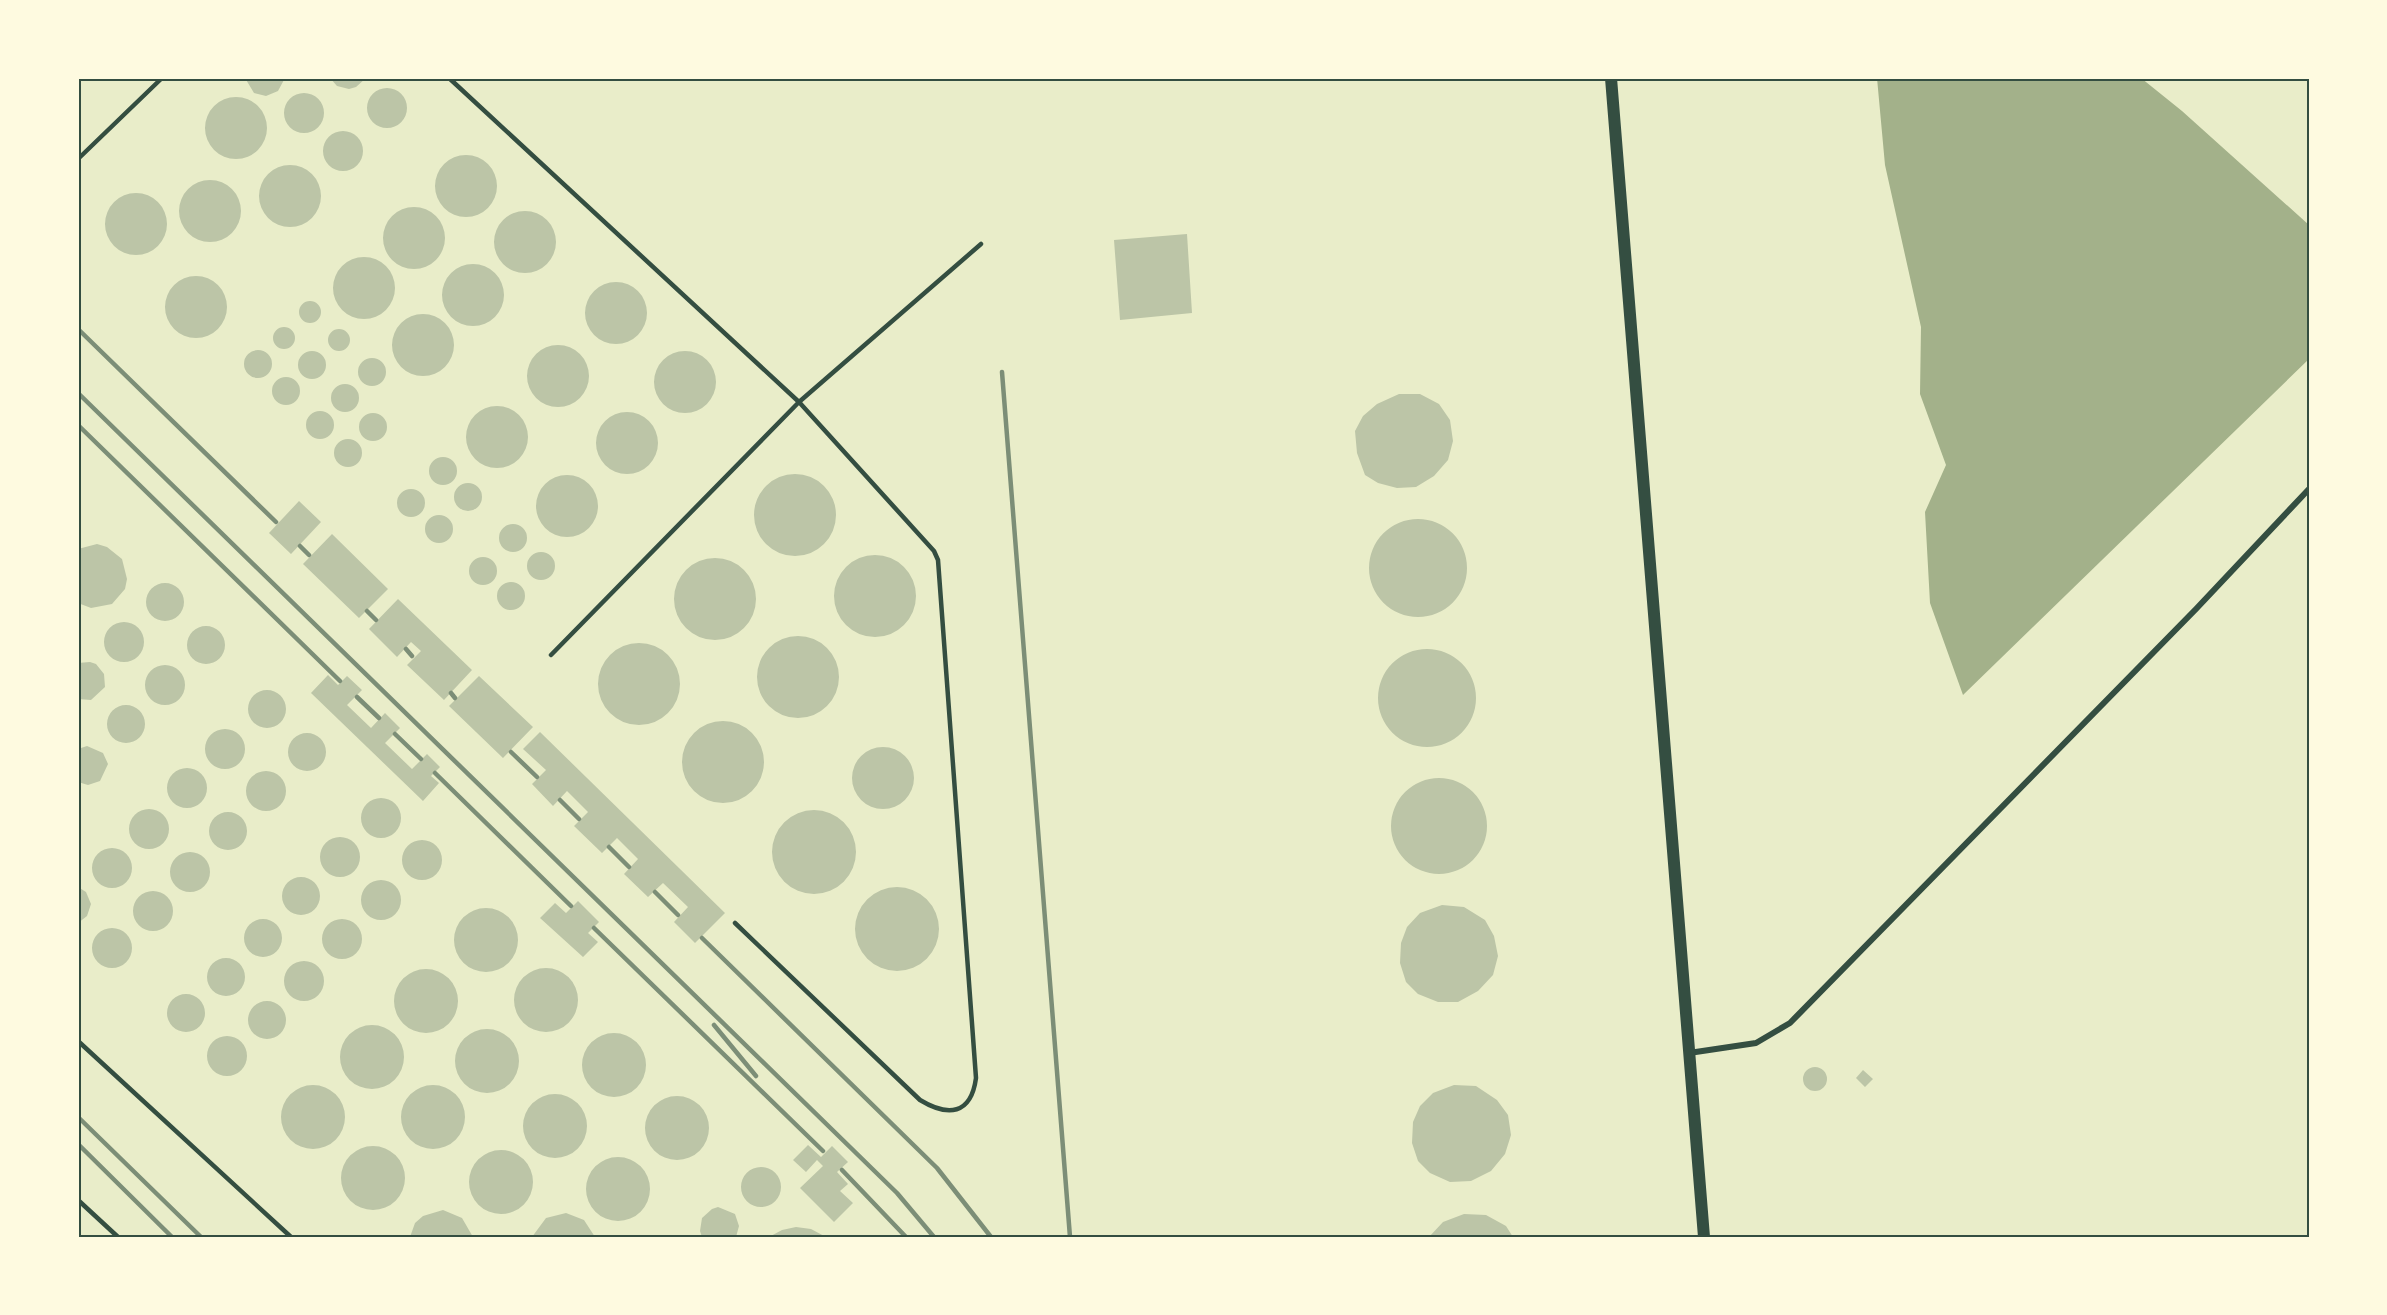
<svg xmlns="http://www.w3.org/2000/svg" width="2387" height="1315" font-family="Quicksand,sans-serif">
	<rect width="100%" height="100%" fill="#e9edc9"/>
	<path fill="#a3b18a" d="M1877 78H2141L2182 111 2309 225V359L1963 695 1930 603 1925 512 1946 465 1920 394 1921 327 1885 165Z"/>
	<path fill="#bcc5a7" d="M245 78H285L278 91 266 96 254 93Z
		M330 78H366L356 87 349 89 337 86Z
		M367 108a20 20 0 1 1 40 0a20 20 0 1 1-40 0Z
		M284 113a20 20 0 1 1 40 0a20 20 0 1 1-40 0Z
		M205 128a31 31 0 1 1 62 0a31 31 0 1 1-62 0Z
		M323 151a20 20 0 1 1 40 0a20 20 0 1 1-40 0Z
		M435 186a31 31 0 1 1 62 0a31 31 0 1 1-62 0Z
		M259 196a31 31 0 1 1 62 0a31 31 0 1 1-62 0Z
		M179 211a31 31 0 1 1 62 0a31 31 0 1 1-62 0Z
		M105 224a31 31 0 1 1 62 0a31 31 0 1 1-62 0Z
		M383 238a31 31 0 1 1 62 0a31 31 0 1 1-62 0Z
		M494 242a31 31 0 1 1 62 0a31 31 0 1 1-62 0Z
		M1187 234 1192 313 1120 320 1114 240Z
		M333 288a31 31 0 1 1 62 0a31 31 0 1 1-62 0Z
		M442 295a31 31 0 1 1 62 0a31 31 0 1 1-62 0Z
		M165 307a31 31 0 1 1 62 0a31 31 0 1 1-62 0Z
		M585 313a31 31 0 1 1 62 0a31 31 0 1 1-62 0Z
		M299 312a11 11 0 1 1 22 0a11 11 0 1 1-22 0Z
		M392 345a31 31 0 1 1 62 0a31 31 0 1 1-62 0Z
		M273 338a11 11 0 1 1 22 0a11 11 0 1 1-22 0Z
		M328 340a11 11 0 1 1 22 0a11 11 0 1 1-22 0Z
		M527 376a31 31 0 1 1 62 0a31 31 0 1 1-62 0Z
		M244 364a14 14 0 1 1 28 0a14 14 0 1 1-28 0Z
		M298 365a14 14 0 1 1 28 0a14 14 0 1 1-28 0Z
		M654 382a31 31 0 1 1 62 0a31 31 0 1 1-62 0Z
		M358 372a14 14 0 1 1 28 0a14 14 0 1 1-28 0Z
		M272 391a14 14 0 1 1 28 0a14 14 0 1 1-28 0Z
		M331 398a14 14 0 1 1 28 0a14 14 0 1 1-28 0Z
		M1399 394H1420L1439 404 1450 420 1453 441 1448 460 1434 476 1416 487 1397 488 1378 483 1365 475 1357 453 1355 431 1363 416 1377 404Z
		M466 437a31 31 0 1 1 62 0a31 31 0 1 1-62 0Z
		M306 425a14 14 0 1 1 28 0a14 14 0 1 1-28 0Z
		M596 443a31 31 0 1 1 62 0a31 31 0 1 1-62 0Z
		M359 427a14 14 0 1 1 28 0a14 14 0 1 1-28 0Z
		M334 453a14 14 0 1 1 28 0a14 14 0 1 1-28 0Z
		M429 471a14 14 0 1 1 28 0a14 14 0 1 1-28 0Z
		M754 515a41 41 0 1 1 82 0a41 41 0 1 1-82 0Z
		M536 506a31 31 0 1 1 62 0a31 31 0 1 1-62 0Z
		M454 497a14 14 0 1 1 28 0a14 14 0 1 1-28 0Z
		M397 503a14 14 0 1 1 28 0a14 14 0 1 1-28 0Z
		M299 501 321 522 291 554 269 533Z
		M425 529a14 14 0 1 1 28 0a14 14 0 1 1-28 0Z
		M1369 568a49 49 0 1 1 98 0a49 49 0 1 1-98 0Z
		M499 538a14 14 0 1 1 28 0a14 14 0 1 1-28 0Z
		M332 534 388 589 359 618 303 564Z
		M97 544 107 547 122 559 127 579 125 589 112 604 91 608 78 603V549Z
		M527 566a14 14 0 1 1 28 0a14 14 0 1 1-28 0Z
		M834 596a41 41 0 1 1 82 0a41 41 0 1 1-82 0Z
		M469 571a14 14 0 1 1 28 0a14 14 0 1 1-28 0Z
		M674 599a41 41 0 1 1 82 0a41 41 0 1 1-82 0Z
		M497 596a14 14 0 1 1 28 0a14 14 0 1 1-28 0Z
		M146 602a19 19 0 1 1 38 0a19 19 0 1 1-38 0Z
		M398 599 472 670 444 700 407 665 421 651 411 642 397 657 369 629Z
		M104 642a20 20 0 1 1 40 0a20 20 0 1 1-40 0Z
		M187 645a19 19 0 1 1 38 0a19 19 0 1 1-38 0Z
		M757 677a41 41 0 1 1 82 0a41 41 0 1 1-82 0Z
		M598 684a41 41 0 1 1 82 0a41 41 0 1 1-82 0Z
		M1378 698a49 49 0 1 1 98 0a49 49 0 1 1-98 0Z
		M90 662 96 664 104 674 105 687 91 700 78 699V663Z
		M145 685a20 20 0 1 1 40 0a20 20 0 1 1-40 0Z
		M328 675 338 685 347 676 362 690 347 705 371 728 385 713 400 728 385 743 412 769 427 754 440 767 431 776 439 783 423 801 311 693Z
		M479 676 533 727 503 758 449 706Z
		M248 709a19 19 0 1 1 38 0a19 19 0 1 1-38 0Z
		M107 724a19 19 0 1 1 38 0a19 19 0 1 1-38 0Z
		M682 762a41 41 0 1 1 82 0a41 41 0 1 1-82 0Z
		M205 749a20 20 0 1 1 40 0a20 20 0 1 1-40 0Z
		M540 732 725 913 695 943 674 922 688 907 663 883 648 897 624 874 638 859 617 838 602 853 574 826 588 812 567 791 553 806 532 784 546 770 523 749Z
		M288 752a19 19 0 1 1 38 0a19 19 0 1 1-38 0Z
		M87 746 103 753 108 764 100 781 88 785 78 782V749Z
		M852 778a31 31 0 1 1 62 0a31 31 0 1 1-62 0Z
		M167 788a20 20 0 1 1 40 0a20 20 0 1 1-40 0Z
		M246 791a20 20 0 1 1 40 0a20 20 0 1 1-40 0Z
		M1391 826a48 48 0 1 1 96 0a48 48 0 1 1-96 0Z
		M361 818a20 20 0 1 1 40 0a20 20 0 1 1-40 0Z
		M129 829a20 20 0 1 1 40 0a20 20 0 1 1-40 0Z
		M772 852a42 42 0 1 1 84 0a42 42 0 1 1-84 0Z
		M209 831a19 19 0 1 1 38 0a19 19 0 1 1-38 0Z
		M320 857a20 20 0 1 1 40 0a20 20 0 1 1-40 0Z
		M402 860a20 20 0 1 1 40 0a20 20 0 1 1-40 0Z
		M92 868a20 20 0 1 1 40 0a20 20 0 1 1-40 0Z
		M170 872a20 20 0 1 1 40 0a20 20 0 1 1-40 0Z
		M282 896a19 19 0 1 1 38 0a19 19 0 1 1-38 0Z
		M361 900a20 20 0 1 1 40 0a20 20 0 1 1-40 0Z
		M855 929a42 42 0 1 1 84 0a42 42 0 1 1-84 0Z
		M78 887 86 892 91 904 87 916 78 923Z
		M133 911a20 20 0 1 1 40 0a20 20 0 1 1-40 0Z
		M578 901 599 922 588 933 598 942 583 957 540 918 555 903 566 913Z
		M1442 905 1464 907 1485 920 1494 936 1498 956 1493 975 1478 991 1458 1002H1438L1418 994 1406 982 1400 963 1401 943 1407 927 1420 913Z
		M454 940a32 32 0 1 1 64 0a32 32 0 1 1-64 0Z
		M244 938a19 19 0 1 1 38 0a19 19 0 1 1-38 0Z
		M322 939a20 20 0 1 1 40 0a20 20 0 1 1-40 0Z
		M92 948a20 20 0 1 1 40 0a20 20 0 1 1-40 0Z
		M207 977a19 19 0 1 1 38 0a19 19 0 1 1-38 0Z
		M284 981a20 20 0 1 1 40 0a20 20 0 1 1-40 0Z
		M514 1000a32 32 0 1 1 64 0a32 32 0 1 1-64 0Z
		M394 1001a32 32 0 1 1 64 0a32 32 0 1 1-64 0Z
		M167 1013a19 19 0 1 1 38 0a19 19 0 1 1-38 0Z
		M248 1020a19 19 0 1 1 38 0a19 19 0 1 1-38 0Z
		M340 1057a32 32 0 1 1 64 0a32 32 0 1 1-64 0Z
		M455 1061a32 32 0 1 1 64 0a32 32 0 1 1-64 0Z
		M582 1065a32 32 0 1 1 64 0a32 32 0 1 1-64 0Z
		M207 1056a20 20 0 1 1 40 0a20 20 0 1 1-40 0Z
		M1803 1079a12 12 0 1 1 24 0a12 12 0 1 1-24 0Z
		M1863 1070 1873 1079 1865 1087 1856 1078Z
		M1454 1085 1476 1086 1497 1100 1508 1115 1511 1135 1505 1154 1491 1171 1471 1181 1450 1182 1430 1173 1418 1161 1412 1143 1413 1122 1420 1106 1433 1093Z
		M281 1117a32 32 0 1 1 64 0a32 32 0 1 1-64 0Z
		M401 1117a32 32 0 1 1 64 0a32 32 0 1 1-64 0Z
		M523 1126a32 32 0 1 1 64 0a32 32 0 1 1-64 0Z
		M645 1128a32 32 0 1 1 64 0a32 32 0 1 1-64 0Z
		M808 1145 821 1157 832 1146 848 1162 837 1172 848 1184 840 1191 853 1203 834 1222 800 1188 823 1166 817 1160 806 1172 793 1160Z
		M341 1178a32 32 0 1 1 64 0a32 32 0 1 1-64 0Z
		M469 1182a32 32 0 1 1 64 0a32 32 0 1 1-64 0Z
		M586 1189a32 32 0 1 1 64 0a32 32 0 1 1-64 0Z
		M741 1187a20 20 0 1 1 40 0a20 20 0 1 1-40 0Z
		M718 1207 735 1214 739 1226 736 1237H702L700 1231 702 1218 712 1209Z
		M443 1210 462 1218 473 1237H410L415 1223 423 1216Z
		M566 1213 584 1220 595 1237H532L546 1218Z
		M1464 1214 1486 1215 1506 1226 1513 1237H1429L1443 1222Z
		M796 1227 811 1229 826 1237H769L782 1230Z"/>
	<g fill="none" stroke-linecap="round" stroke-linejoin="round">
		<path stroke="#344e41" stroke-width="4.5" d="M449 78 799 402 934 551 938 560 976 1078C971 1115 948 1117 920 1100L735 923
			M78 159 162 78
			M551 655 799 402 981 244
			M78 1041 291 1237
			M78 1200 118 1237"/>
		<path stroke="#344e41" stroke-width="6" d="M1689 1053 1756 1043 1790 1023 2196 609 2309 489"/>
		<path stroke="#344e41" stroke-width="12" d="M1611 78 1704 1237"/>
		<path stroke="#7c8e77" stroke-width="4.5" d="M78 329 276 522
			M1002 372 1070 1237
			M78 393 897 1193 934 1237
			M78 425 340 681
			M300 546 309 555
			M367 611 376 620
			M406 649 412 656
			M451 693 455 698
			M357 697 379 718
			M395 734 421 759
			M511 752 537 777
			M435 773 571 906
			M560 800 579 819
			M609 847 629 867
			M655 892 678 915
			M594 928 823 1151
			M702 938 937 1168 991 1237
			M714 1025 756 1076
			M78 1117 201 1237
			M78 1144 172 1237
			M842 1170 906 1237"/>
	</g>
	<rect width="2387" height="1315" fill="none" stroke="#fefae0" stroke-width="159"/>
	<rect x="80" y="80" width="2228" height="1156" fill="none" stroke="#344e41" stroke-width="2"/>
</svg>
